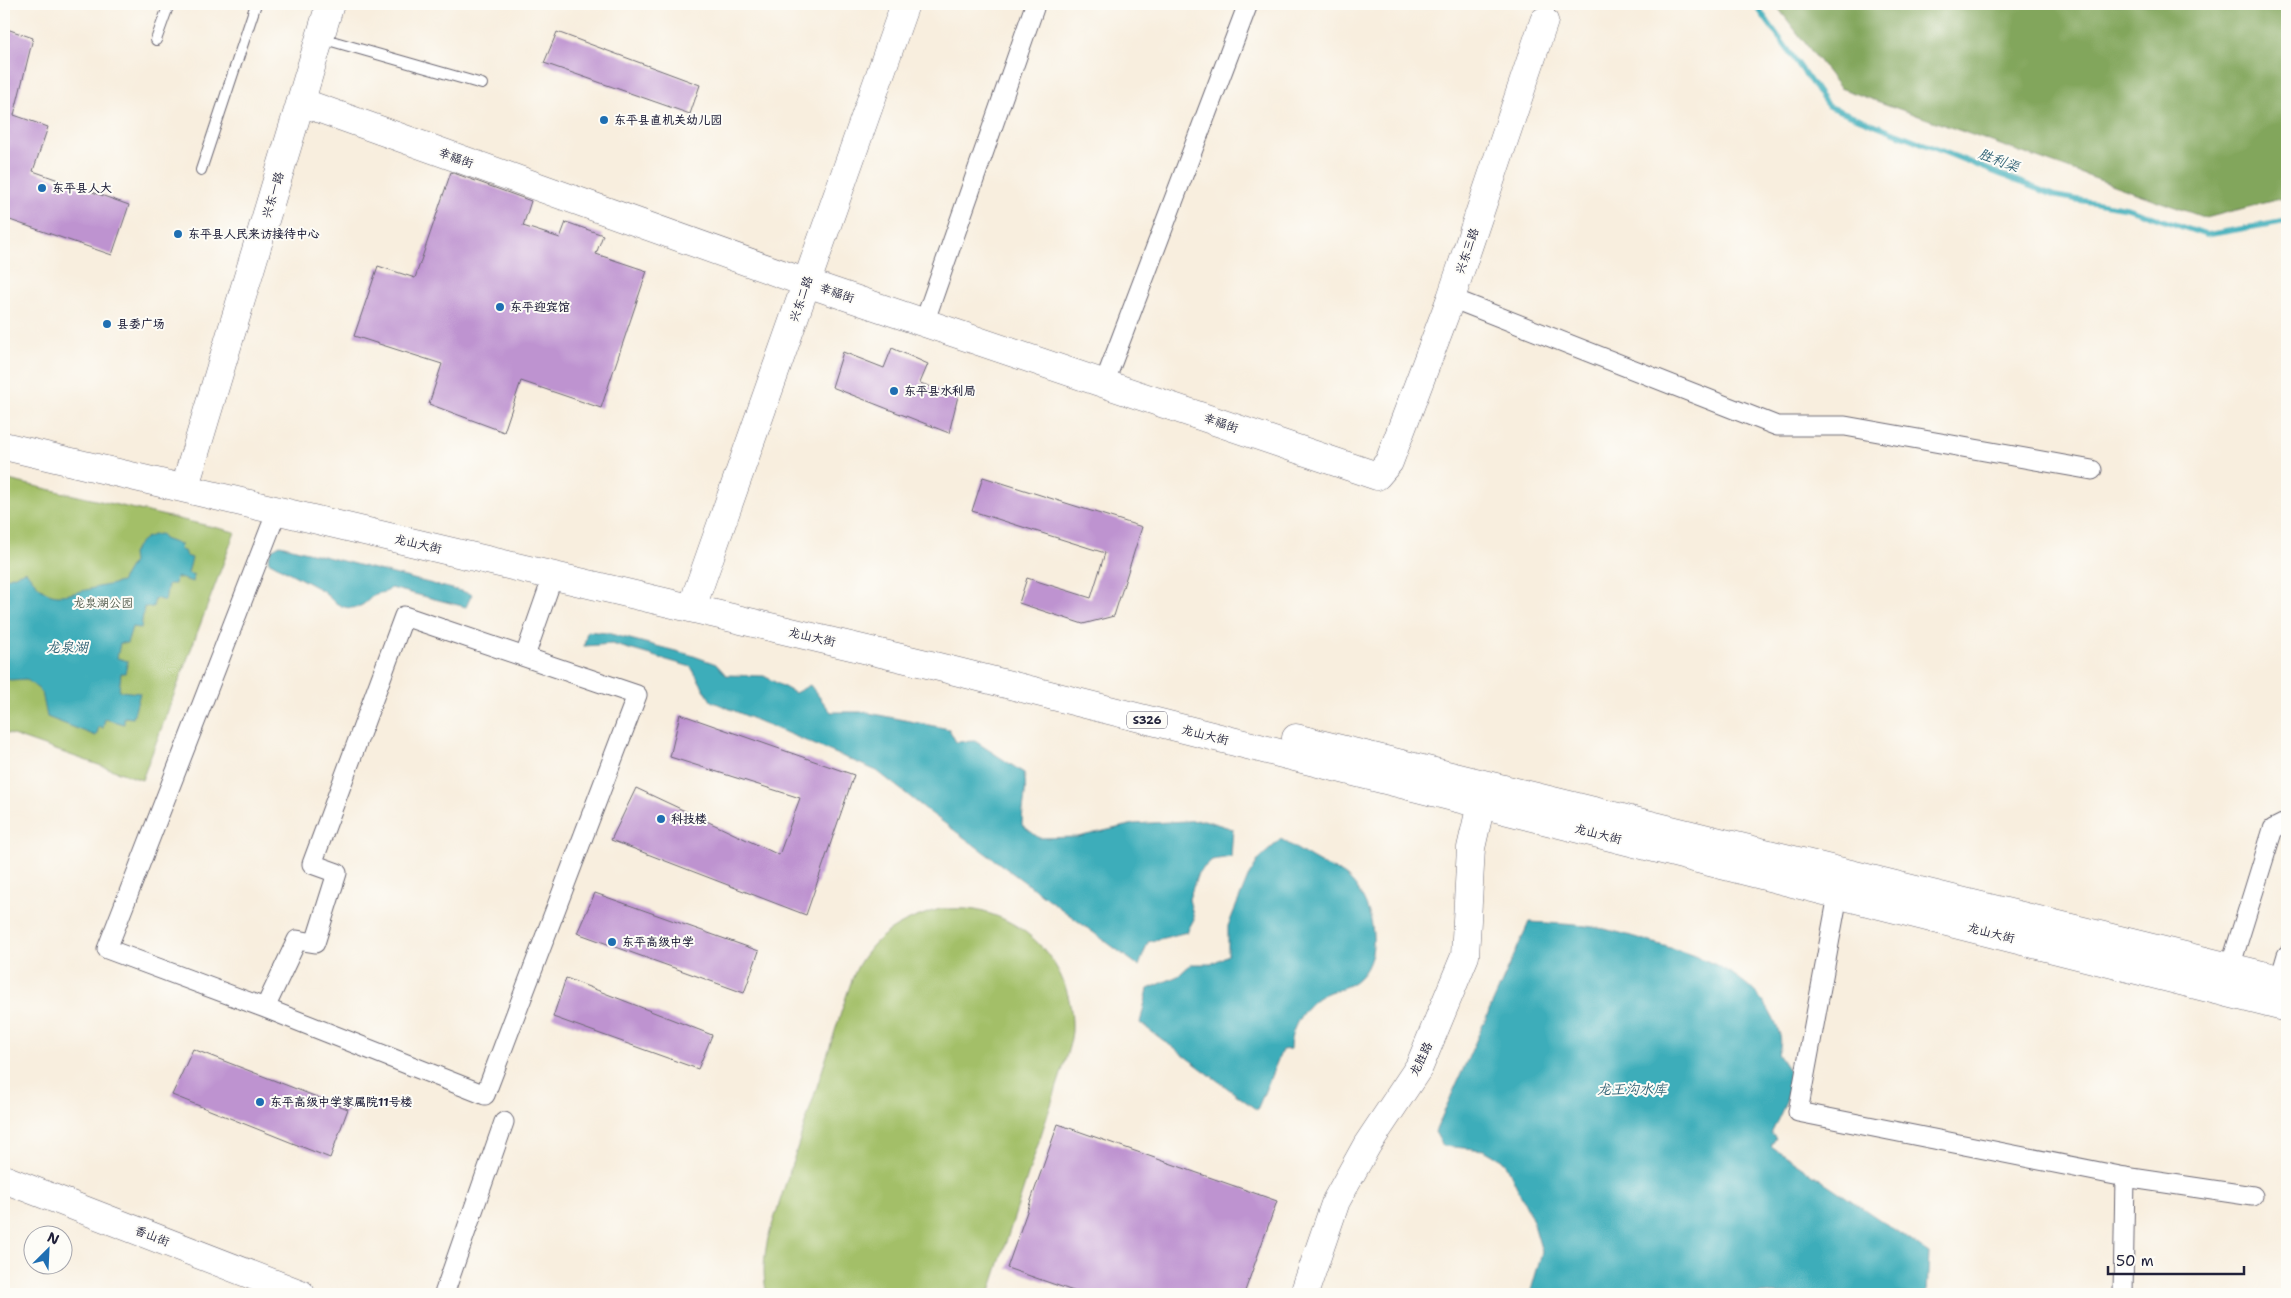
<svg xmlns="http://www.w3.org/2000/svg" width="2291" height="1298" font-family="'Shantell Sans','LXGW WenKai TC',sans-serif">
	<rect width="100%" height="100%" fill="#fdfcf7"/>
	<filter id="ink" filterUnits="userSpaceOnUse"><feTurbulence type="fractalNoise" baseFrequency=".02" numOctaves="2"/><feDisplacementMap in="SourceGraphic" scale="10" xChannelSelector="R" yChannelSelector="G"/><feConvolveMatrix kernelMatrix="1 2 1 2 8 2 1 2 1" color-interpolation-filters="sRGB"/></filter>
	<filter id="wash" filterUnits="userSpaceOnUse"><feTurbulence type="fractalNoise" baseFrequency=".0096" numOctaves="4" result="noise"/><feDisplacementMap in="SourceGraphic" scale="20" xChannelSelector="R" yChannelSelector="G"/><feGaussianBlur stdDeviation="1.12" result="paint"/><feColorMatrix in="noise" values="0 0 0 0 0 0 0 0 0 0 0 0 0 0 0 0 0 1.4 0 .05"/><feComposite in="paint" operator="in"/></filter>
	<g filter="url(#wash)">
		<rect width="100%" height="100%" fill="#f8eede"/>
		<g fill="#a3bf67" stroke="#627051">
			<path d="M4 479 235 532 142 780 4 732Z"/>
			<path d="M940 909C951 909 964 908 975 910 1033 921 1074 971 1072 1031 1071 1043 1066 1056 1063 1068L989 1294H767C762 1275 764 1257 768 1238L846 997C850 986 853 974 859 964 879 931 905 920 940 909Z"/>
		</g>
		<path fill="#82a65c" stroke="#52644c" d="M1775 4H2287V197L2206 218 1840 88Z"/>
		<g fill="#3eadba" stroke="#30687a">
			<path d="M161 534 164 539 181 545 180 550 184 551 186 556 192 558 188 573 194 575 193 582 176 577 175 584H168L165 601 155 598 153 607H144L141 628 132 627 127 643H120L117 658 128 661 125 673H121L119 691 140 693 133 718 124 717V724L105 719 103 728 99 727 96 736 47 717 42 692 26 679 10 680 4 678V579L26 571C48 602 58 597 90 589 101 586 111 585 121 582L133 562 132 554C139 541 146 535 161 534Z"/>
			<path d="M280 545 472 594 466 607 391 588C387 593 382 592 376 594 370 597 366 604 360 606 347 612 332 603 325 592L268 561 271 550Z"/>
			<path d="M587 631 607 633 691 655 716 664 726 675 764 676 795 693 810 685 831 712H864L949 729 956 742 975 741 1024 773C1028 790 1022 807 1022 825L1039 838 1078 837 1134 824 1204 820 1233 829 1231 857 1212 860 1198 873 1189 899 1194 919 1187 932 1148 942 1139 966 932 814 877 771 711 701 691 667 612 644 584 646Z"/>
			<path d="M1281 839C1295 848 1309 857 1324 865 1331 869 1341 872 1347 877 1372 899 1385 953 1359 978 1349 988 1338 988 1325 994 1306 1002 1290 1028 1290 1049L1282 1050 1257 1110 1140 1023 1148 989 1178 976 1191 964H1211L1228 955V926L1248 877 1259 859Z"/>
			<path d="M1529 922C1548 923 1567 924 1586 926 1609 929 1632 936 1654 943 1699 956 1751 972 1773 1018 1779 1031 1784 1040 1778 1054L1790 1072 1787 1100 1771 1134 1776 1138 1771 1146 1929 1253 1927 1294H1530L1542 1252 1533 1221 1505 1162 1484 1150 1443 1146 1435 1132Z"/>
		</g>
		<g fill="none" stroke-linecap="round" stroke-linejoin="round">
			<path stroke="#3eadba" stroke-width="5.5" d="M1755 4 1828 106 2055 196 2127 208 2206 235 2287 221"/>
		</g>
		<g id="blocks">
			<g fill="#be93d0">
				<path d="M4 28 33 38 14 115 48 127 33 171 129 205 112 255 4 218V144L7 134H4Z"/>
				<path d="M557 32 700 85 690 114 544 63Z"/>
				<path d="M451 172 531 201 523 226 560 238 566 222 603 235 596 254 647 271 601 408 521 381 504 432 429 404 442 364 354 336 378 266 415 278Z"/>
				<path d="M892 348 928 364 920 383 958 396 949 433 832 387 843 352 884 368Z"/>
				<path d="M983 477 1142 527 1114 616 1083 624 1019 603 1027 578 1091 598 1105 553 972 511Z"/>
				<path d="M680 714 854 775 806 915 611 840 636 788 779 855 800 798 670 757Z"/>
				<path d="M595 893 759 951 744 993 577 933Z"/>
				<path d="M566 978 712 1035 698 1069 553 1017Z"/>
				<path d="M193 1049 348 1109 330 1158 172 1095Z"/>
				<path d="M1058 1124 1277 1201 1244 1294H1082L1007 1268Z"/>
			</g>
		</g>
	</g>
	<g filter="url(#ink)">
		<use href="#blocks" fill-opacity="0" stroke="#6d6974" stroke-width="1"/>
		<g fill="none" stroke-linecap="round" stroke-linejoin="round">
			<g stroke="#6d6974" stroke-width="12">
				<g id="lane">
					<path d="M1545 20 1551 4"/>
					<path d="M321 38 482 84"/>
					<path d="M156 40 169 4"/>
					<path d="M201 170 256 4"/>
				</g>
			</g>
			<g stroke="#6d6974" stroke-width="21">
				<g id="street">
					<path d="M1451 298 1777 426H1845L2092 470"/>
					<path d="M924 323 1034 8"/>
					<path d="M1104 384 1248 4"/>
					<path d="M525 656 553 576"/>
					<path d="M1838 895 1798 1112 2125 1177 2253 1196"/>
					<path d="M2227 977 2273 829 2287 822"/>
					<path d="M2280 979 2287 955"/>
					<path d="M265 1008 297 940 315 943 337 873 312 864 404 616 637 695 485 1095 265 1008 107 949 277 511"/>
					<path d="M444 1294 504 1122"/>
					<path d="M2123 1294 2125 1177"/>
				</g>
			</g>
			<g stroke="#6d6974" stroke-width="29">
				<g id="secondary">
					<path d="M301 102 807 283 1377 476 1389 462 1451 298 1544 21"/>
					<path d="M189 473 330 4"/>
					<path d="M697 593 905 4"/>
					<path d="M4 1179 301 1294"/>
					<path d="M1304 1294 1336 1201 1367 1145 1419 1067 1465 956 1471 848 1481 804"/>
				</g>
			</g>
			<g stroke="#6d6974" stroke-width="29">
				<g id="primary">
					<path d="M4 446 931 665 2287 1008"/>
					<path d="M1296 738 2287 981"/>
				</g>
			</g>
			<use href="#lane" stroke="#fff" stroke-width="10"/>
			<use href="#street" stroke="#fff" stroke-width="19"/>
			<use href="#secondary" stroke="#fff" stroke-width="28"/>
			<use href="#primary" stroke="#fff" stroke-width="28"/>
		</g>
	</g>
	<g fill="#1f6fb2" stroke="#fdfcf7" stroke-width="2">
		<circle cx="604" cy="120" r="5"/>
		<circle cx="42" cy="188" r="5"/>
		<circle cx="178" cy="234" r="5"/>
		<circle cx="500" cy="307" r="5"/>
		<circle cx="107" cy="324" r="5"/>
		<circle cx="894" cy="391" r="5"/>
		<circle cx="661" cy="819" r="5"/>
		<circle cx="612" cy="942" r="5"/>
		<circle cx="260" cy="1102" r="5"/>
	</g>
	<g text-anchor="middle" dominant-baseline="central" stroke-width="4" stroke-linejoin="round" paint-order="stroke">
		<rect fill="#fdfcf7" stroke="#646373" stroke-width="1" x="1127" y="711.5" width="40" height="17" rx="4"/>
		<g font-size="11" font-weight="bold" fill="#22223b">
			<text x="1147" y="720">S326</text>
		</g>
		<g font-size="12" font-weight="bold" fill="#22223b" stroke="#fdfcf7" text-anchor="start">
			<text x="614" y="120">东平县直机关幼儿园</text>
			<text x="52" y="188">东平县人大</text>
			<text x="188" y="234">东平县人民来访接待中心</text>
			<text x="510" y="307">东平迎宾馆</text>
			<text x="117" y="324">县委广场</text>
			<text x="904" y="391">东平县水利局</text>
			<text x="671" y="819">科技楼</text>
			<text x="622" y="942">东平高级中学</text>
			<text x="270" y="1102">东平高级中学家属院11号楼</text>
		</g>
		<g font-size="12" fill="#22223b" stroke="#fdfcf7">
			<text transform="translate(456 158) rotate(20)">幸福街</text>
			<text transform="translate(273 195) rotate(-73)">兴东一路</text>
			<text transform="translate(1467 251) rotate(-71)">兴东三路</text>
			<text transform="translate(837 293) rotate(19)">幸福街</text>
			<text transform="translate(801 299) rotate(-71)">兴东二路</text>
			<text transform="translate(1221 423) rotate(19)">幸福街</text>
			<text transform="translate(418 544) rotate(13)">龙山大街</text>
			<text transform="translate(812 637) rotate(13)">龙山大街</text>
			<text transform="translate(1205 735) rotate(14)">龙山大街</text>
			<text transform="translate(1598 834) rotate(14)">龙山大街</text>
			<text transform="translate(1991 933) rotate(14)">龙山大街</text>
			<text transform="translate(1421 1059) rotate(-64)">龙胜路</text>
			<text transform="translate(152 1236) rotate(21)">香山街</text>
		</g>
		<g font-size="12" fill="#4f594a" stroke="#fdfcf7">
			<text x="103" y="603">龙泉湖公园</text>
		</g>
		<g font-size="14" font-style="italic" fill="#2f6174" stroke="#fdfcf7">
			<text transform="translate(1999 160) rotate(21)">胜利渠</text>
			<text x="67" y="647">龙泉湖</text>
			<text x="1632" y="1089">龙王沟水库</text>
		</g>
	</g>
	<rect width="2291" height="1298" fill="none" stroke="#fdfcf7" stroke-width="20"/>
	<g transform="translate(48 1250) rotate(24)"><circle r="24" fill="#fdfcf7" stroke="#a5a5ac"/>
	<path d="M0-4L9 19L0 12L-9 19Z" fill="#1f6fb2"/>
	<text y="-8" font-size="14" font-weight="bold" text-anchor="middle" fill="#22223b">N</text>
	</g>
	<path d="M2108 1266v8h136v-8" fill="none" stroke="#22223b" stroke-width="2.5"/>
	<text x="2116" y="1266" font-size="15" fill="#22223b" stroke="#fdfcf7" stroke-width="4" paint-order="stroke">50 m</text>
</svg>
